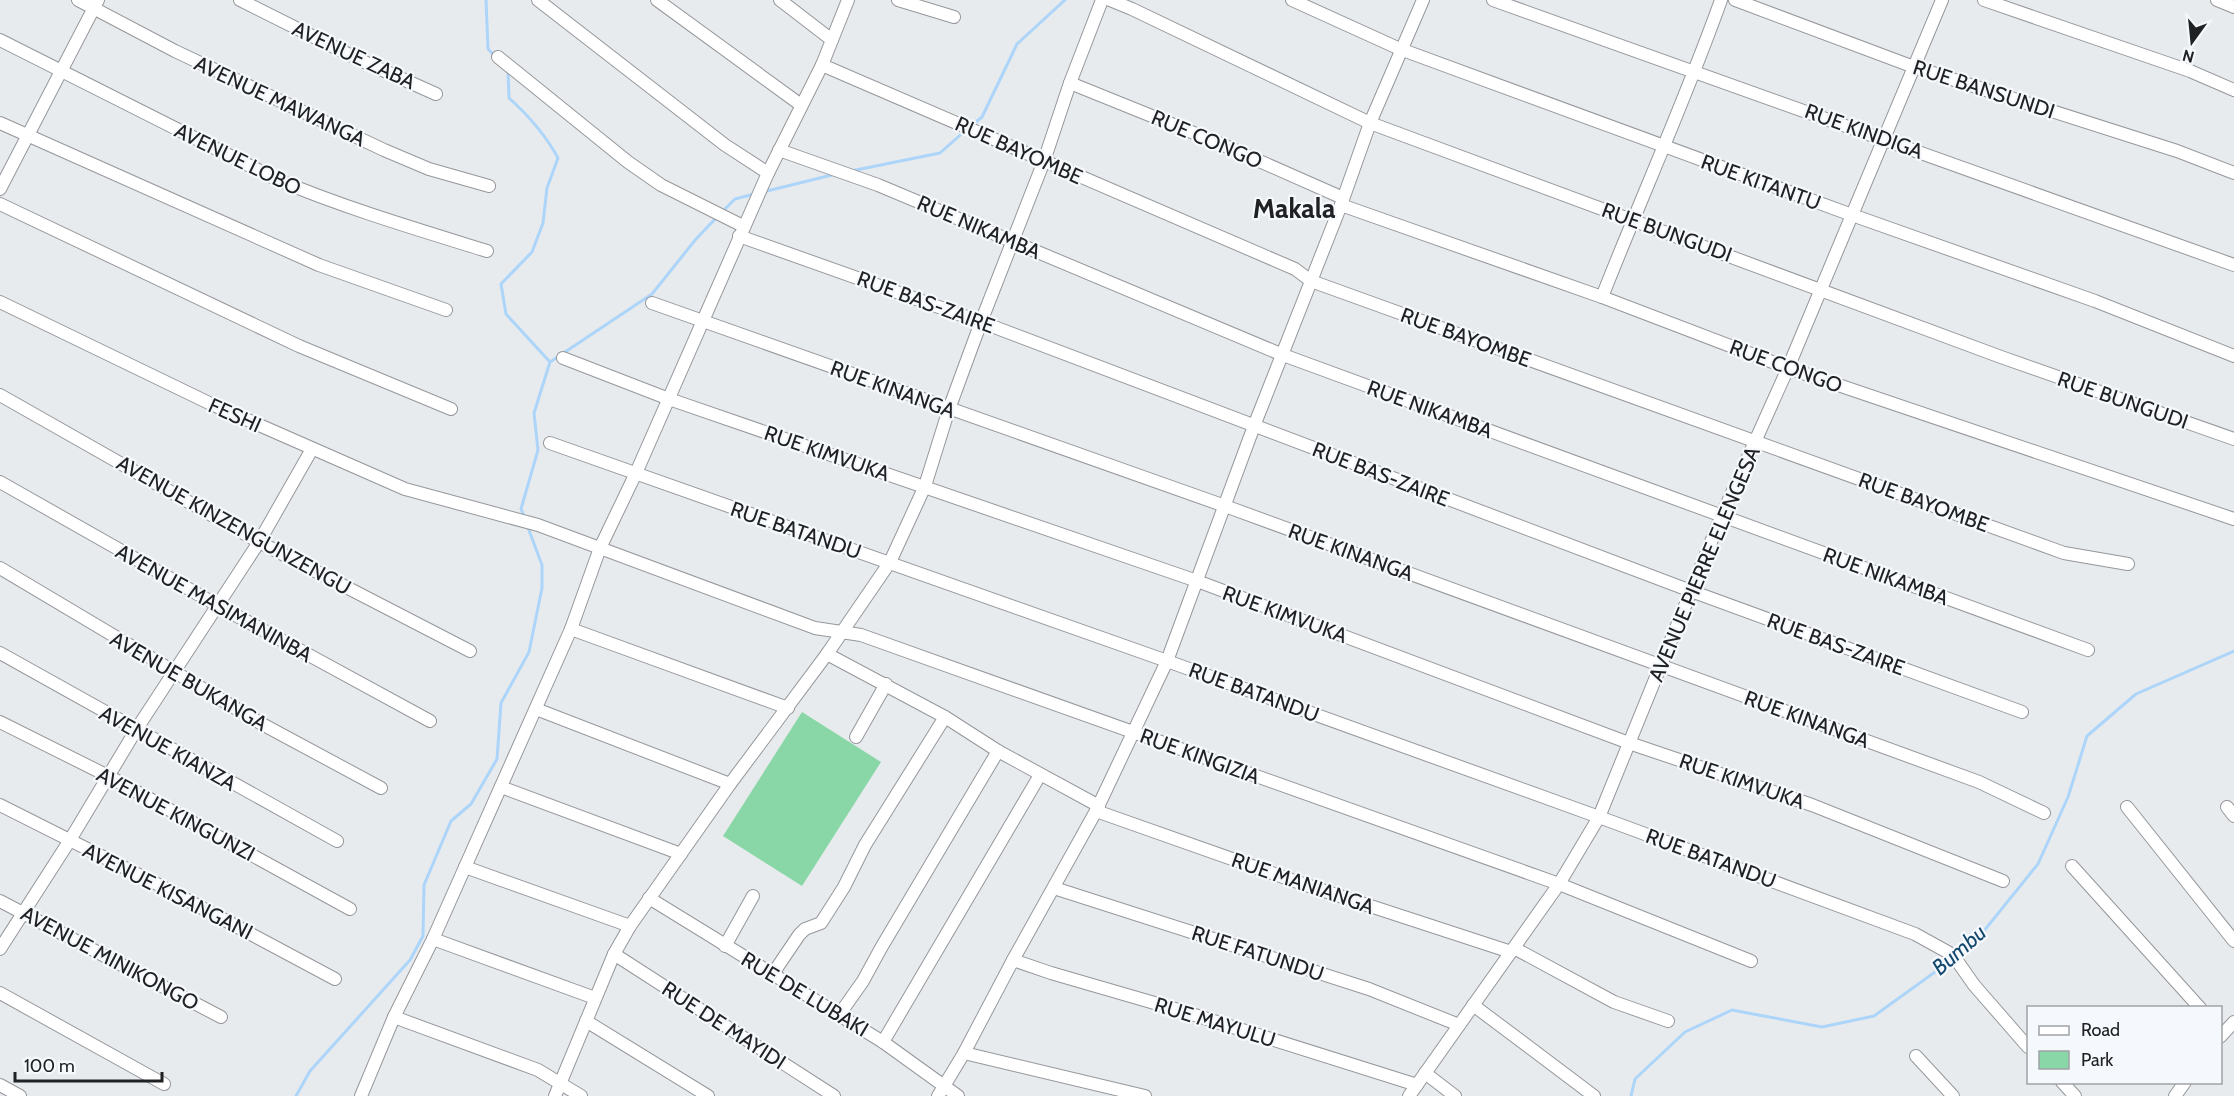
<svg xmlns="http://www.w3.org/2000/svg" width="2234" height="1096" font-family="Cabin,sans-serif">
	<rect width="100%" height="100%" fill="#e8ebee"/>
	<path fill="#89d7a6" d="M802 712 881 762 802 886 723 836Z"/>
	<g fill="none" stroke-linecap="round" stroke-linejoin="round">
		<g stroke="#acd5f9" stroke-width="3">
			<path d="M486 0 488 49 496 57"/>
			<path d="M508 71 509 98C529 116 545 134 558 158L547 188 543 223 532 252 501 284 506 314 550 362"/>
			<path d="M971 126 982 117 1017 44 1065 0"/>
			<path d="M851 171 940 153 966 130"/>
			<path d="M763 192 836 174"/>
			<path d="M722 212 735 199 754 194"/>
			<path d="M524 516 521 509 538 450 534 413 550 362 652 294 696 239 717 217"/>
			<path d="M1958 955 1975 942 2038 864 2068 797 2087 736 2136 694 2234 651"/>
			<path d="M296 1096 310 1071 410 960 423 936 424 885 451 821 471 804 497 759 501 703 529 652 542 588V565L527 525"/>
			<path d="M1631 1096 1635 1079 1685 1032 1732 1010 1822 1027 1874 1016 1953 959"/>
		</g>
		<g stroke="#95979b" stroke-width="14">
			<g id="minor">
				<path d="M78 0 175 51 384 150 429 169 489 186"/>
				<path d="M240 0 360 60 436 94"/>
				<path d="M538 0 725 145 768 173"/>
				<path d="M657 0 801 105"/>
				<path d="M780 0 832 40"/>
				<path d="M898 0 954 17"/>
				<path d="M1110 0 1132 9 1370 123 2001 357 2234 439"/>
				<path d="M1292 0 1400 49 1852 215 2095 301 2234 356"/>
				<path d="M1493 0 2234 265"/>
				<path d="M1735 0 1914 67 2177 151 2234 173"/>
				<path d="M1984 0 2190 71 2234 90"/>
				<path d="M2217 0 2234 7"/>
				<path d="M0 40 276 179C345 208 416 229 487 251"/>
				<path d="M498 57 628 162 661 185 743 226"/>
				<path d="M822 65 1295 269 1311 281 2064 553 2128 564"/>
				<path d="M1070 83 1221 144 1343 198"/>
				<path d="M0 123 319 265 446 310"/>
				<path d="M779 150 878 185 1283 355 2088 650"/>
				<path d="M0 189 98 0"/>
				<path d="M0 204 299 346 451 409"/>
				<path d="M1341 205 1602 297 1788 368 2234 519"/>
				<path d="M739 236 981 322 1691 591 2022 712"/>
				<path d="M1602 297C1641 198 1685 101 1721 0"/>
				<path d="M0 302 209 403 405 489 538 525 815 628 861 635 1559 884 1751 961"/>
				<path d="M652 303 1225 506 1979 782 2044 813"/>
				<path d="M563 358 669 399 1197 581 1629 743 1812 805 2003 881"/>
				<path d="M0 395 259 542 470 651"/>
				<path d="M550 443 1167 661 1599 817 1915 934 1953 955 1974 985 2028 1047"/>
				<path d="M0 482 217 605 430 721"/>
				<path d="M0 568 262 724 381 788"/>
				<path d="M571 629 788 708"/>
				<path d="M0 653 337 841"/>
				<path d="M827 654 945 717 998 751 1099 806"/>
				<path d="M536 709 730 784"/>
				<path d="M0 722 108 776 350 909"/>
				<path d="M856 737 886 684"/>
				<path d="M501 787 681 854"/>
				<path d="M0 805 161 886 335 979"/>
				<path d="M2127 807 2234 941"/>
				<path d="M2227 807 2234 816"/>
				<path d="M1096 811 1306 885 1511 952"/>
				<path d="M2072 866 2200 1008"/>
				<path d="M465 867 630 926"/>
				<path d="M1054 888 1369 989 1459 1025"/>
				<path d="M649 898 883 1042 958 1096"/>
				<path d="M0 901 221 1017"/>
				<path d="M433 939 595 998"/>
				<path d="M725 946 753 896"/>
				<path d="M1514 948 1614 1002 1668 1021"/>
				<path d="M0 949 70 840 136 730 259 542 312 449"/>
				<path d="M614 954 834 1096"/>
				<path d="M1013 960 1051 973 1182 1011 1417 1085"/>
				<path d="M772 975 799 935 805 929 821 923 844 887 865 845 945 717"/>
				<path d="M0 993 164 1084"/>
				<path d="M1473 1005 1594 1096"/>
				<path d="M839 1015 863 981 881 948 998 751"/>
				<path d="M394 1017 538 1070 581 1096"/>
				<path d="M586 1021 708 1096"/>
				<path d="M2220 1037 2234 1022"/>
				<path d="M883 1042 1040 775"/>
				<path d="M964 1053 1145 1096"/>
				<path d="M1916 1056 1953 1096"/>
				<path d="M1425 1073 1455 1096"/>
				<path d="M2062 1082 2075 1096"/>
				<path d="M0 1085 20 1096"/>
				<path d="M361 1096 394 1017 433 939 571 629 600 548 636 473 768 173 822 65 848 0"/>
				<path d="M555 1096 614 954 630 926 730 784 827 654 890 562 925 486 949 409 981 322 1044 161 1070 83 1102 0"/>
				<path d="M938 1096 964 1053 1013 960 1096 811 1167 661 1254 426 1341 205 1370 123 1423 0"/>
				<path d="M1409 1096 1559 884 1599 817 1722 515 1788 368 1942 0"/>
				<path d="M2175 1096 2185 1082"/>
			</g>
		</g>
		<use href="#minor" stroke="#fff" stroke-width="12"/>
	</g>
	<g text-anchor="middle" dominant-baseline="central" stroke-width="4.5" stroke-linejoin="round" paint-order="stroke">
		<g font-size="21" fill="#202122" stroke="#f5f8fc">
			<text transform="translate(354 55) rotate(25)">AVENUE ZABA</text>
			<text transform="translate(1984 89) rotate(18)">RUE BANSUNDI</text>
			<text transform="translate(280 101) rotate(25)">AVENUE MAWANGA</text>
			<text transform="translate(1864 131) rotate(20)">RUE KINDIGA</text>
			<text transform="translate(1207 139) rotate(23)">RUE CONGO</text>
			<text transform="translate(1019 150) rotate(24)">RUE BAYOMBE</text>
			<text transform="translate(238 159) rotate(26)">AVENUE LOBO</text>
			<text transform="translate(1761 182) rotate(20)">RUE KITANTU</text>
			<text transform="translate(979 227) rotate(23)">RUE NIKAMBA</text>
			<text transform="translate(1667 232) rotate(20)">RUE BUNGUDI</text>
			<text transform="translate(926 302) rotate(20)">RUE BAS-ZAIRE</text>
			<text transform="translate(1466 337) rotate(20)">RUE BAYOMBE</text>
			<text transform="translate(1786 366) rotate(20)">RUE CONGO</text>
			<text transform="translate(893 389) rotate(20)">RUE KINANGA</text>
			<text transform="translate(2123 400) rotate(19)">RUE BUNGUDI</text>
			<text transform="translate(1430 409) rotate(20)">RUE NIKAMBA</text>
			<text transform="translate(235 415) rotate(24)">FESHI</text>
			<text transform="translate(827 453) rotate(19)">RUE KIMVUKA</text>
			<text transform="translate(1381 474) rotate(21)">RUE BAS-ZAIRE</text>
			<text transform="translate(1924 502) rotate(20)">RUE BAYOMBE</text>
			<text transform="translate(234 525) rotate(29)">AVENUE KINZENGUNZENGU</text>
			<text transform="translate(796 530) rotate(19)">RUE BATANDU</text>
			<text transform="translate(1351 552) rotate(20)">RUE KINANGA</text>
			<text transform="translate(1704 564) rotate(-67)">AVENUE PIERRE ELENGESA</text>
			<text transform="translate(1886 576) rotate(20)">RUE NIKAMBA</text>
			<text transform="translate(214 603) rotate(29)">AVENUE MASIMANINBA</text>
			<text transform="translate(1285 614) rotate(20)">RUE KIMVUKA</text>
			<text transform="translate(1836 644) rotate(20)">RUE BAS-ZAIRE</text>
			<text transform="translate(189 681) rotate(30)">AVENUE BUKANGA</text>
			<text transform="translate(1254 692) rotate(20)">RUE BATANDU</text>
			<text transform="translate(1807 719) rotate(20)">RUE KINANGA</text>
			<text transform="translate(168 748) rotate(29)">AVENUE KIANZA</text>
			<text transform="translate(1200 756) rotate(20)">RUE KINGIZIA</text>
			<text transform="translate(1742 781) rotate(19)">RUE KIMVUKA</text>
			<text transform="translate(176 814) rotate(28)">AVENUE KINGUNZI</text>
			<text transform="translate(1711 858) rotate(20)">RUE BATANDU</text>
			<text transform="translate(1303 883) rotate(19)">RUE MANIANGA</text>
			<text transform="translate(168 891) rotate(27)">AVENUE KISANGANI</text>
			<text transform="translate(1258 953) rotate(18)">RUE FATUNDU</text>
			<text transform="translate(110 958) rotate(28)">AVENUE MINIKONGO</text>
			<text transform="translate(805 994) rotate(31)">RUE DE LUBAKI</text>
			<text transform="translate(1215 1022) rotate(17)">RUE MAYULU</text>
			<text transform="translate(724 1025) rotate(33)">RUE DE MAYIDI</text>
		</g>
		<g font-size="22" font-style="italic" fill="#14486e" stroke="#f5f8fc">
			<text transform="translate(1959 950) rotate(-41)">Bumbu</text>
		</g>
		<g font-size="27" font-weight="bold" fill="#202122" stroke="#f5f8fc">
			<text x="1294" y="208">Makala</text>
		</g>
	</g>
	<rect x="2027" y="1006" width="195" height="78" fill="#f5f8fc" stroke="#a0a2a5" stroke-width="1.5"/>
	<rect x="2039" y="1026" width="30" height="9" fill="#ffffff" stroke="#a0a2a5" stroke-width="1.5"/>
	<text x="2081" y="1036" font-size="18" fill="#202122">Road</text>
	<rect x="2039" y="1051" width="30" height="18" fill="#89d7a6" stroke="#a0a2a5" stroke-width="1.5"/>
	<text x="2081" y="1066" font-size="18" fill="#202122">Park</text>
	<g transform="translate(2192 42) rotate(195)" stroke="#f5f8fc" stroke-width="4.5" paint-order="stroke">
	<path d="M0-4.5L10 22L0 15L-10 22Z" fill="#202122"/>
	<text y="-9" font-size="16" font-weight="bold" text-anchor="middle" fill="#202122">N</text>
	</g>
	<path d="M15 1072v9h147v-9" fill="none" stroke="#202122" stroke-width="3"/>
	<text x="24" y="1072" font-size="18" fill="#202122" stroke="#f5f8fc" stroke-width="4.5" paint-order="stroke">100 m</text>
</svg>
